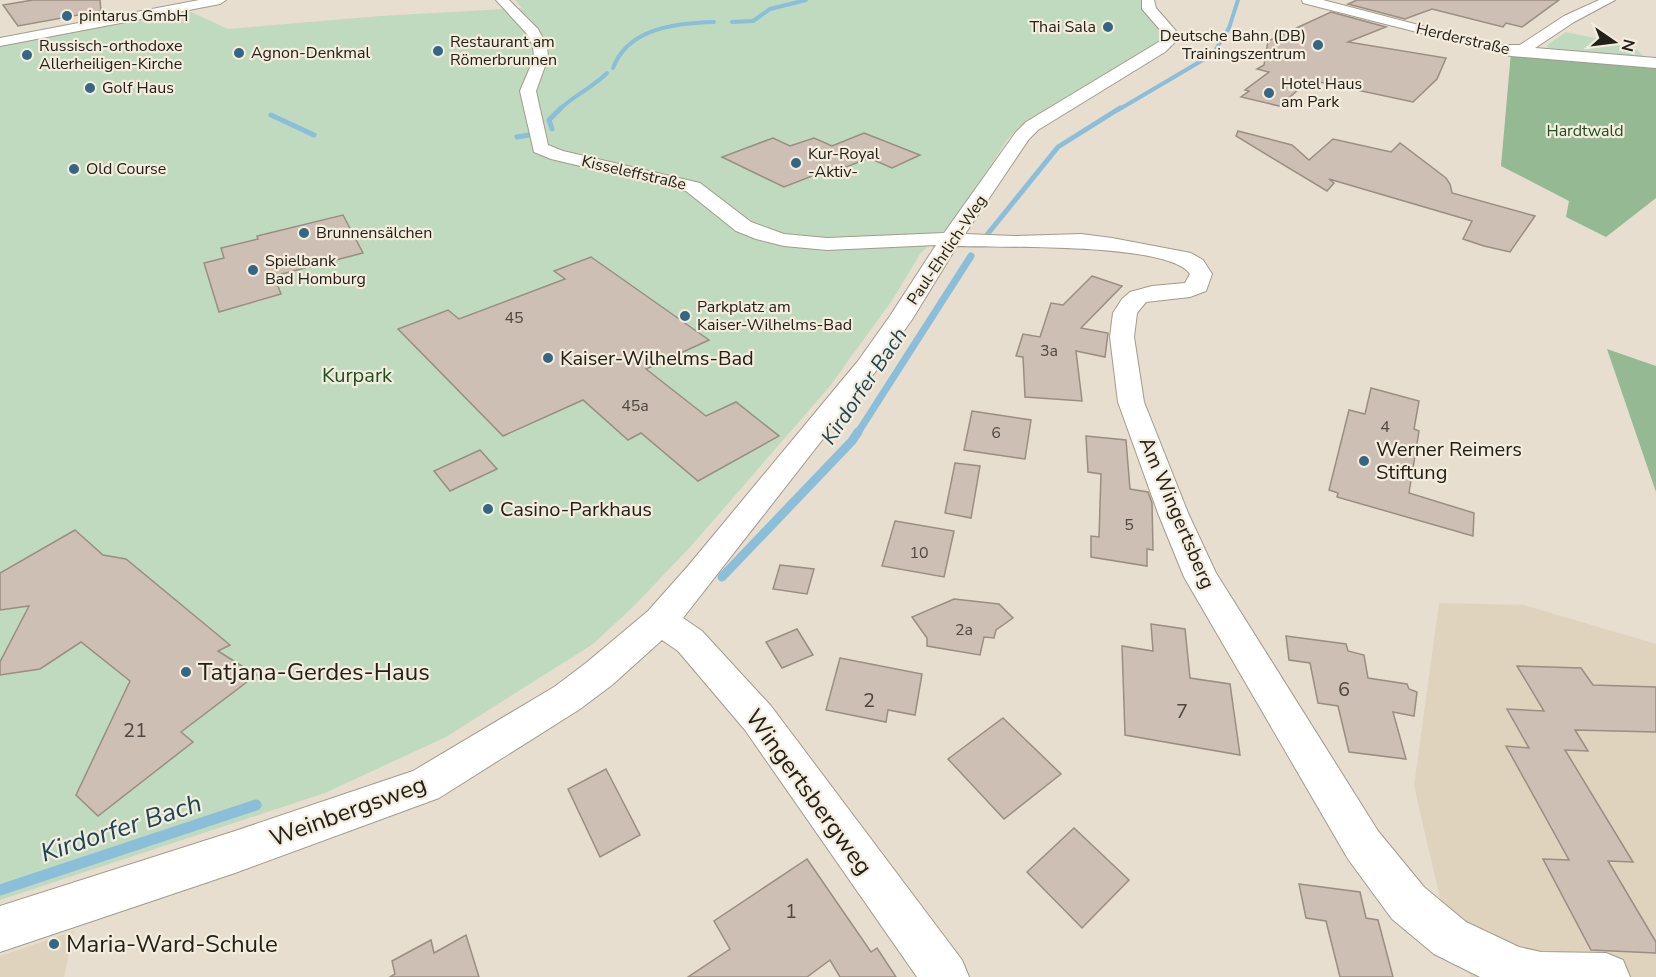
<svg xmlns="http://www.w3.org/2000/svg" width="1656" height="977" font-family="'Nunito Sans',sans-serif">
	<rect width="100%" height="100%" fill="#e7decf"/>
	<g fill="#dfd3be">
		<path d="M1439 603 1524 605 1656 644V977H1471L1442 907 1414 786Z"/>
		<path d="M74 931 64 977H0V956Z"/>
	</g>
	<g fill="#c0dabf">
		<path d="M515 0H1142L1162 28 1165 38 1160 44 1021 125 1007 140 955 220 920 254 893 299 830 386 692 545 634 606 593 644 446 737 325 793 0 900V46L187 10 228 29 380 16 522 8Z"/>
		<path d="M1566 32 1633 46 1648 60 1554 51 1546 46Z"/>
	</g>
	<g fill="#94b993">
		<path d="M1511 52 1656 68V198L1606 237 1566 217 1569 201 1501 166Z"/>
		<path d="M1607 349 1656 366V492Z"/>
	</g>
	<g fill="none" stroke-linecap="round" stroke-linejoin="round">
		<g stroke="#8abed9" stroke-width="4">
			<path d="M732 22 753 21 770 9 806 0"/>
			<path d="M613 68C628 28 676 23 714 22"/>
			<path d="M559 110C574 95 591 89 607 73"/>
			<path d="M1118 110 1213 54 1229 28 1238 0"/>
		</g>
		<g stroke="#8abed9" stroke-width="5">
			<path d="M271 115 314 135"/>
			<path d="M552 129 549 120 561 108"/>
			<path d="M517 137 529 135"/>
			<path d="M986 236 1058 147 1120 108"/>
		</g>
		<path stroke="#8abed9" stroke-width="7" d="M857 434 971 256"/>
		<path stroke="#8abed9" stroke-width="9" d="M722 577 852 441 858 432"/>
		<path stroke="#8abed9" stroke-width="11" d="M0 890 256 805"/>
	</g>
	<g fill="#cdbfb3" stroke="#9a8d82" stroke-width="1.5">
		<path d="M33 0H100L101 11 18 26 3 5Z"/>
		<path d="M1357 0H1559L1522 27 1506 23 1503 27 1432 9 1405 19 1348 4Z"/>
		<path d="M1331 12 1386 27 1348 42 1446 58 1437 79 1413 102 1310 80 1279 106 1241 97 1249 91 1245 90 1269 72 1257 69 1264 65 1268 41Z"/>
		<path d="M1238 131 1292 145 1309 160 1333 139 1391 152 1400 143 1446 178 1450 184 1452 193 1535 216 1510 252 1484 246 1463 239 1472 221 1329 179 1334 183 1327 191 1236 136Z"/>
		<path d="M864 133 920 155 892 168 869 158 841 169 835 167 784 187 722 157 773 138 790 146 814 138 832 146Z"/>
		<path d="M343 215 363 253 274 276 281 294 219 312 204 263 224 258 221 248 258 239 257 236Z"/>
		<path d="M591 257 709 340 646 369 706 416 736 402 779 436 698 481 641 433 628 440 583 400 503 436 398 329 448 310 459 319 565 279 554 271Z"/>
		<path d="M1092 276 1122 286 1081 328 1108 333 1105 357 1076 351 1082 401 1025 397 1023 357 1016 356 1023 334 1040 337 1051 303 1063 305Z"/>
		<path d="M1371 388 1419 401 1414 429 1419 431 1409 493 1474 513 1473 536 1337 497 1338 493 1329 490 1349 410 1365 414Z"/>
		<path d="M972 411 1031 420 1025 459 964 450Z"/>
		<path d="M1086 436 1126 440 1130 489 1148 492 1152 503 1153 550 1147 549V566L1091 557V536L1099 537 1101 474 1088 472Z"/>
		<path d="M480 450 497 469 450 491 434 471Z"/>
		<path d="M955 463 980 466 971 518 945 513Z"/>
		<path d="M895 521 954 531 944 577 882 566Z"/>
		<path d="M75 530 103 555 126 559 230 645 218 651 256 675 181 732 193 742 98 816 76 795 130 681 81 642 40 669 0 675V662L29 606 0 610V573Z"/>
		<path d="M780 565 814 569 807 594 773 589Z"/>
		<path d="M954 599 999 604 1013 618 996 630 994 638 984 637 980 655 927 646V638L912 617Z"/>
		<path d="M1151 624 1185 629 1190 678 1230 684 1240 755 1125 735 1122 646 1153 651Z"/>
		<path d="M797 629 813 655 782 668 766 642Z"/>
		<path d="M1286 636 1346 644 1348 651 1364 655 1368 678 1407 684 1409 689 1417 692 1414 716 1393 712 1406 759 1349 752 1338 706 1318 703 1310 663 1289 660Z"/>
		<path d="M840 658 922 674 915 715 888 710 886 722 826 710Z"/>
		<path d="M1517 666 1581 668 1593 685 1656 687V732L1575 730 1588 751 1565 750 1633 862 1608 861 1656 942V953L1591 950 1543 859 1569 860 1506 746 1529 748 1507 709 1544 711Z"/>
		<path d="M1003 718 1061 774 1004 819 948 759Z"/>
		<path d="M606 769 640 835 600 857 568 789Z"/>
		<path d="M1074 828 1129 880 1082 928 1027 872Z"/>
		<path d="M807 859 871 952 877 948 896 977H840L830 960 807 977H688L730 949 714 921Z"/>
		<path d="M1299 884 1360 892 1366 918 1378 920 1393 977H1340L1326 921 1306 918Z"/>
		<path d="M466 935 479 977H390L395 974 392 961 431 940 434 953Z"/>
	</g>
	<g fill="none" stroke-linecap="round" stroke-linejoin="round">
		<g stroke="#a29b8c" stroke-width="2">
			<g id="street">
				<path d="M199 0H226L220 4 0 46V38Z"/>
				<path d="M496 0H509L538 29 547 46 548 58 536 91 548 145 563 151 700 183 751 222 784 234 827 238 944 233 1016 132 1026 122 1162 40V32L1142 9V0H1154L1156 8 1176 31V41L1165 52 1038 130 1029 139 965 234 1014 236 1081 234 1112 238 1191 253 1203 260 1212 274 1206 291 1190 297 1146 302 1137 313 1134 337 1144 402 1188 513 1216 573 1378 831 1424 887 1466 922 1519 947 1541 952 1606 953 1623 960 1630 977H1480L1434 954 1392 919 1348 859 1184 577 1158 513 1118 402 1110 337 1113 313 1122 299 1130 292 1152 286 1185 283 1190 274C1169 242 998 248 957 246L913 318 876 371 683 618 702 631 771 706 962 960 969 977H917L745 730 678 651 662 640 612 685 580 709 439 798 235 873 0 952V906L235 831 413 771 554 687 586 663 648 611 688 566 858 361 890 316 936 245 827 250 784 246 756 239 736 231 686 191 551 159 534 152 520 91 534 58 533 46 527 34Z"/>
				<path d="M1302 0H1323L1495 45H1520L1564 16 1599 0H1615L1574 22 1535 48 1656 58V68L1511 56 1303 3Z"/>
			</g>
		</g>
		<use href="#street" fill="#fff" fill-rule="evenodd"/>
	</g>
	<g fill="#346784" stroke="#f4ecdc" stroke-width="2">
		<circle cx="67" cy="16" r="6"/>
		<circle cx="1108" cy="27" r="6"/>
		<circle cx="1318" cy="45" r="6"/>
		<circle cx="438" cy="51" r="6"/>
		<circle cx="239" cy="53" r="6"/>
		<circle cx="27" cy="55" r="6"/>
		<circle cx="90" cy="88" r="6"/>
		<circle cx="1269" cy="93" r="6"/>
		<circle cx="796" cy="163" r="6"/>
		<circle cx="74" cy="169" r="6"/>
		<circle cx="304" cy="233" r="6"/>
		<circle cx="253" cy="270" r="6"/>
		<circle cx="685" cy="316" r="6"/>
		<circle cx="548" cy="358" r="6"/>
		<circle cx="1364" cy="461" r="6"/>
		<circle cx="488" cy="509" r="6"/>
		<circle cx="186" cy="672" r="6"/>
		<circle cx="54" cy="944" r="6"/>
	</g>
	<g text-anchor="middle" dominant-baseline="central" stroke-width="4.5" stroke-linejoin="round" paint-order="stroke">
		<g font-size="16" fill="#23201a" stroke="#f4ecdc" text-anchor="start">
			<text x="79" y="16">pintarus GmbH</text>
			<text x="1096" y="27" text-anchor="end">Thai Sala</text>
			<text x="1306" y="36" text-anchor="end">Deutsche Bahn (DB)<tspan x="1306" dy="18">Trainingszentrum</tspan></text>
			<text x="450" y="42">Restaurant am<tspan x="450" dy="18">Römerbrunnen</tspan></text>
			<text x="39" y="46">Russisch-orthodoxe<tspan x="39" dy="18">Allerheiligen-Kirche</tspan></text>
			<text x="251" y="53">Agnon-Denkmal</text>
			<text x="1281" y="84">Hotel Haus<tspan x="1281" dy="18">am Park</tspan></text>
			<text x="102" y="88">Golf Haus</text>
			<text x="808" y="154">Kur-Royal<tspan x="808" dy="18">-Aktiv-</tspan></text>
			<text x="86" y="169">Old Course</text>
			<text x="316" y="233">Brunnensälchen</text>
			<text x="265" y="261">Spielbank<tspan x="265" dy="18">Bad Homburg</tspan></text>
			<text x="697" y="307">Parkplatz am<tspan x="697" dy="18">Kaiser-Wilhelms-Bad</tspan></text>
		</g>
		<g font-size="16" fill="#23201a" stroke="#f4ecdc">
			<text transform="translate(1463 39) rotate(13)">Herderstraße</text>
			<text transform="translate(634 173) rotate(13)">Kisseleffstraße</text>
			<text transform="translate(947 250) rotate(-56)">Paul-Ehrlich-Weg</text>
		</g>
		<g font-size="16" fill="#1c501f" stroke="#f4ecdc">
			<text x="1585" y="131">Hardtwald</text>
		</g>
		<g font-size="16" fill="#4e4840">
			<text x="514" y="318">45</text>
			<text x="1049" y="351">3a</text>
			<text x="635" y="406">45a</text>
			<text x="1385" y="427">4</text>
			<text x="996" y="433">6</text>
			<text x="1129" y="525">5</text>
			<text x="919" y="553">10</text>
			<text x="964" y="630">2a</text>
		</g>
		<g font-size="20" fill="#23201a" stroke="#f4ecdc" text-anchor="start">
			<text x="560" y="358">Kaiser-Wilhelms-Bad</text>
			<text x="1376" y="449">Werner Reimers<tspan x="1376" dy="23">Stiftung</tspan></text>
			<text x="500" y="509">Casino-Parkhaus</text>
		</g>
		<g font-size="20" fill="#1c501f" stroke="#f4ecdc">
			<text x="357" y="375">Kurpark</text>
		</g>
		<g font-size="20" fill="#23201a" stroke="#f4ecdc">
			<text transform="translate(1177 513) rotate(67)">Am Wingertsberg</text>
		</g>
		<g font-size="20" fill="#4e4840">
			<text x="1344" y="689">6</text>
			<text x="869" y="700">2</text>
			<text x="1182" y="711">7</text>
			<text x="135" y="730">21</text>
			<text x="791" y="911">1</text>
		</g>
		<g font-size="21" font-style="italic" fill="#1a4659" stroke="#f4ecdc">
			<text transform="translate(864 386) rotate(-56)">Kirdorfer Bach</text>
		</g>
		<g font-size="24" fill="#23201a" stroke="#f4ecdc" text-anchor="start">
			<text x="198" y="672">Tatjana-Gerdes-Haus</text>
			<text x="66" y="944">Maria-Ward-Schule</text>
		</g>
		<g font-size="24" fill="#23201a" stroke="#f4ecdc">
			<text transform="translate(809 792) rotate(54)">Wingertsbergweg</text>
			<text transform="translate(348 811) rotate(-20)">Weinbergsweg</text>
		</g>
		<g font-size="26" font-style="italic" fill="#1a4659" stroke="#f4ecdc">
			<text transform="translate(121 828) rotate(-18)">Kirdorfer Bach</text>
		</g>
	</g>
	<g transform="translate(1614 42) rotate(104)" stroke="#f4ecdc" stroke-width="4.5" paint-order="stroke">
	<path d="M0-4.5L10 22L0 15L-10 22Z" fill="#23201a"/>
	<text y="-9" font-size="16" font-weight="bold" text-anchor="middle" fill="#23201a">N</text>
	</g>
</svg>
